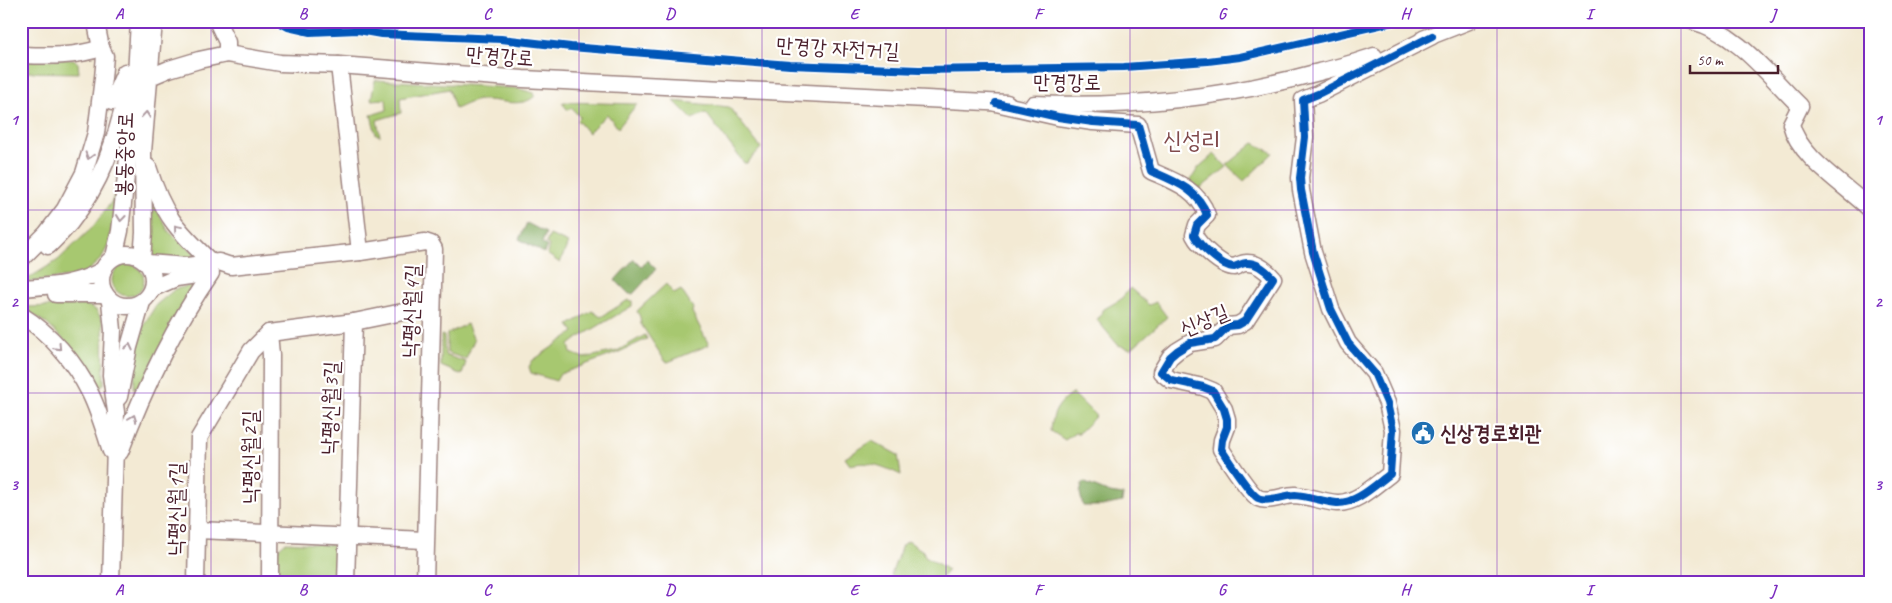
<svg xmlns="http://www.w3.org/2000/svg" width="1892" height="603" font-family="Caveat,'Poor Story',sans-serif">
	<rect width="100%" height="100%" fill="#fff"/>
	<filter id="ink" filterUnits="userSpaceOnUse"><feTurbulence type="fractalNoise" baseFrequency=".02" numOctaves="2"/><feDisplacementMap in="SourceGraphic" scale="10" xChannelSelector="R" yChannelSelector="G"/><feConvolveMatrix kernelMatrix="1 2 1 2 8 2 1 2 1" color-interpolation-filters="sRGB"/></filter>
	<filter id="wash" filterUnits="userSpaceOnUse"><feTurbulence type="fractalNoise" baseFrequency=".0096" numOctaves="4" result="noise"/><feDisplacementMap in="SourceGraphic" scale="20" xChannelSelector="R" yChannelSelector="G"/><feGaussianBlur stdDeviation="1.12" result="paint"/><feColorMatrix in="noise" values="0 0 0 0 0 0 0 0 0 0 0 0 0 0 0 0 0 1.4 0 .05"/><feComposite in="paint" operator="in"/></filter>
	<g filter="url(#wash)">
		<rect width="100%" height="100%" fill="#f3ead4"/>
		<g fill="#a7c870" stroke="#78744e">
			<path d="M74 59 78 63 79 73 21 72V61Z"/>
			<path d="M375 80 516 88 534 93 535 96C521 109 499 99 481 100 473 100 463 106 455 109L449 89 400 98 401 113 377 120 380 136 376 134 371 115 387 110 386 99 371 100Z"/>
			<path d="M674 101 729 107 761 148 747 163H744L706 113 692 119Z"/>
			<path d="M564 102 637 104 618 128 607 114 588 133 577 120 580 117 571 108 568 110 562 103Z"/>
			<path d="M1254 143 1273 153 1244 181 1227 165Z"/>
			<path d="M1214 154 1227 167 1197 191 1188 184 1199 167Z"/>
			<path d="M123 163 118 204 108 246 101 259 83 275 21 283 58 260 92 228 112 201Z"/>
			<path d="M154 204 169 232 196 254 197 259 156 257 149 255 152 205Z"/>
			<path d="M550 235 568 243 560 263 547 254 549 245 546 243Z"/>
			<circle cx="128" cy="280" r="16"/>
			<path d="M198 284 139 387 134 389 135 367 140 331 156 305 175 289Z"/>
			<path d="M666 284 674 294 681 290 693 308 692 312 709 345 668 362 665 361 641 324 640 317 637 311Z"/>
			<path d="M1130 288 1149 305 1156 302 1167 317 1131 349 1118 345 1097 320 1104 309 1120 300Z"/>
			<path d="M628 300 632 301V306L578 338 569 345 571 353 584 358 617 351 645 335 647 339 617 353 560 374 556 381 531 373 529 367 532 361 574 332 569 325 592 311 601 317Z"/>
			<path d="M87 305 96 310 103 321 104 384 100 388H97L81 359 64 340 47 324 28 311 26 307Z"/>
			<path d="M467 324 474 340 466 359 447 353V334Z"/>
			<path d="M441 335 444 336 445 355 466 362 462 375 441 366Z"/>
			<path d="M1073 393 1096 416 1079 433H1075L1065 440 1051 431C1052 413 1058 403 1073 393Z"/>
			<path d="M872 441 898 455 901 475C884 467 870 460 850 465L845 458Z"/>
			<path d="M908 541 923 551 925 556 948 570 938 582H897L891 575 902 545Z"/>
			<path d="M286 542 331 545 340 552 339 582H276V551Z"/>
		</g>
		<g fill="#85ac62" stroke="#686646">
			<path d="M527 223 546 233 542 243 547 246 544 253 519 239Z"/>
			<path d="M634 259 642 267 647 260 656 269 633 294H629L615 280Z"/>
			<path d="M1083 482 1110 493 1123 495 1122 502 1102 506H1083L1080 493Z"/>
		</g>
	</g>
	<g filter="url(#ink)">
		<g fill="none" stroke-linecap="round" stroke-linejoin="round">
			<g stroke="#9e8480" stroke-width="19">
				<g id="minor">
					<path d="M217 21 227 42V54"/>
					<path d="M1692 21C1737 32 1768 75 1800 106L1791 124C1799 158 1846 185 1871 210"/>
					<path d="M1423 39 1469 21"/>
					<path d="M21 55C48 56 75 57 101 48"/>
					<path d="M339 65 360 252"/>
					<path d="M150 77 169 69 199 60 227 54 280 63 339 65 523 79 1007 103"/>
					<path d="M112 102 125 72"/>
					<path d="M996 103 1058 117 1093 122 1138 125 1151 171C1174 181 1198 189 1207 215L1197 225 1194 235C1199 245 1222 267 1234 267 1238 266 1242 263 1246 263 1257 262 1266 270 1273 278L1245 321 1238 325 1228 326 1215 339 1190 343 1177 351 1170 357 1161 372 1171 380 1203 387 1213 391 1224 409 1227 419V427L1222 440 1221 449C1227 458 1249 493 1258 498 1268 503 1284 495 1295 495 1310 496 1323 502 1337 503 1356 504 1375 485 1390 474L1393 430 1387 403 1374 373 1348 343 1331 309 1313 252 1301 190 1300 178 1305 137 1303 100 1318 94 1432 36"/>
					<path d="M1034 104C1129 108 1228 97 1319 72 1338 67 1356 63 1374 56"/>
					<path d="M148 167C163 215 176 229 212 263"/>
					<path d="M48 246C56 239 63 231 70 223 101 184 116 141 127 92"/>
					<circle cx="127" cy="280" r="26"/>
					<path d="M114 257 120 231 135 94 139 21"/>
					<path d="M142 258 144 233 143 152 154 21"/>
					<path d="M21 259 46 234 65 209 84 173 96 133 103 78 105 56 101 48 97 28V21"/>
					<path d="M147 263 187 266 219 262 231 266 360 252 425 242 431 244 434 249 425 582"/>
					<path d="M21 288C51 286 77 285 103 270"/>
					<path d="M153 288 176 278 203 274"/>
					<path d="M56 294H105"/>
					<path d="M110 301 113 330 111 375 116 412 111 582"/>
					<path d="M21 315C50 333 75 362 90 393 99 411 105 432 111 451"/>
					<path d="M354 322 432 306"/>
					<path d="M269 333 354 322 346 582"/>
					<path d="M269 333 271 355 270 582"/>
					<path d="M119 397 129 347 142 302"/>
					<path d="M120 452C144 388 172 329 211 273"/>
					<path d="M197 530 425 540"/>
					<path d="M196 582 199 438 251 351 269 333"/>
				</g>
			</g>
			<use href="#minor" stroke="#fff" stroke-width="16"/>
			<g stroke="#fff" stroke-width="11">
				<g id="cycleway">
					<path d="M277 21 288 27 310 32 358 30 381 34 501 39 571 47 790 65 919 70 1124 67 1208 61 1240 57 1397 21"/>
					<path d="M996 103 1058 117 1093 122 1138 125 1151 171C1174 181 1198 189 1207 215L1197 225 1194 235C1199 245 1222 267 1234 267 1238 266 1242 263 1246 263 1257 262 1266 270 1273 278L1245 321 1238 325 1228 326 1215 339 1190 343 1177 351 1170 357 1161 372 1171 380 1203 387 1213 391 1224 409 1227 419V427L1222 440 1221 449C1227 458 1249 493 1258 498 1268 503 1284 495 1295 495 1310 496 1323 502 1337 503 1356 504 1375 485 1390 474L1393 430 1387 403 1374 373 1348 343 1331 309 1313 252 1301 190 1300 178 1305 137 1303 100 1318 94 1432 36"/>
				</g>
			</g>
			<use href="#cycleway" stroke="#0057b8" stroke-width="8"/>
		</g>
		<defs><path id="oneway-chevron" d="M-2-3.5L2.5 0L-2 3.5" fill="none" stroke-width="1.6" stroke-linecap="round" stroke-linejoin="round" transform="scale(1.25)"/></defs>
		<g stroke="#ae9aa0">
			<use href="#oneway-chevron" transform="translate(146 115) rotate(-85)"/>
			<use href="#oneway-chevron" transform="translate(89 156) rotate(107)"/>
			<use href="#oneway-chevron" transform="translate(121 218) rotate(96)"/>
			<use href="#oneway-chevron" transform="translate(177 228) rotate(-130)"/>
			<use href="#oneway-chevron" transform="translate(58 347) rotate(46)"/>
			<use href="#oneway-chevron" transform="translate(129 347) rotate(-77)"/>
			<use href="#oneway-chevron" transform="translate(133 418) rotate(-69)"/>
		</g>
	</g>
	<path fill="none" stroke="#7b2cbf" stroke-width="1" stroke-opacity="0.55" d="M211 21V582M395 21V582M579 21V582M762 21V582M946 21V582M1130 21V582M1313 21V582M1497 21V582M1681 21V582M21 210H1871M21 393H1871"/>
	<defs>
		<g id="civic-disc" transform="scale(1.25)"><circle r="9.5" fill="#1f6fb2" stroke="#fff"/><path d="M-.6-6.5H3V-4.5H.6V-3L4-1V1h2V6H-6V1h2V-1L-.6-3ZM-1.2 2.5V6h2.4V2.5Z" fill="#fff"/></g>
	</defs>
	<g fill-rule="evenodd">
		<use href="#civic-disc" x="1423" y="433"/>
	</g>
	<g text-anchor="middle" dominant-baseline="central" stroke-width="4.5" stroke-linejoin="round" paint-order="stroke">
		<g font-size="21" fill="#4a1f2b" stroke="#fff">
			<text transform="translate(838 48) rotate(3)">만경강 자전거길</text>
			<text transform="translate(500 56) rotate(4)">만경강로</text>
			<text x="1067" y="82">만경강로</text>
			<text transform="translate(124 154) rotate(-88)">봉동중앙로</text>
			<text transform="translate(411 311) rotate(-88)">낙평신월4길</text>
			<text transform="translate(1204 320) rotate(-23)">신상길</text>
			<text transform="translate(330 408) rotate(-88)">낙평신월3길</text>
			<text transform="translate(250 457) rotate(-90)">낙평신월2길</text>
			<text transform="translate(176 509) rotate(-89)">낙평신월1길</text>
		</g>
		<g font-size="21" font-weight="bold" fill="#4a1f2b" stroke="#fff" text-anchor="start">
			<text x="1440" y="433">신상경로회관</text>
		</g>
		<g font-size="24" fill="#814a4c" stroke="#fff">
			<text x="1192" y="140">신성리</text>
		</g>
	</g>
	<rect width="1892" height="603" fill="none" stroke="#fff" stroke-width="55"/>
	<path d="M1690 65v8h88v-8" fill="none" stroke="#4a1f2b" stroke-width="2.5"/>
	<text x="1697" y="65" font-size="15" fill="#4a1f2b" stroke="#ffffff" stroke-width="4" paint-order="stroke">50 m</text>
	<rect x="28" y="28" width="1836" height="548" fill="none" stroke="#7b2cbf" stroke-width="2"/>
	<g font-size="16" text-anchor="middle" font-weight="bold" fill="#7b2cbf">
		<text x="119" y="19">A</text>
		<text x="303" y="19">B</text>
		<text x="487" y="19">C</text>
		<text x="670" y="19">D</text>
		<text x="854" y="19">E</text>
		<text x="1038" y="19">F</text>
		<text x="1222" y="19">G</text>
		<text x="1405" y="19">H</text>
		<text x="1589" y="19">I</text>
		<text x="1773" y="19">J</text>
		<text x="14" y="125">1</text>
		<text x="1878" y="125">1</text>
		<text x="14" y="307">2</text>
		<text x="1878" y="307">2</text>
		<text x="14" y="490">3</text>
		<text x="1878" y="490">3</text>
		<text x="119" y="595">A</text>
		<text x="303" y="595">B</text>
		<text x="487" y="595">C</text>
		<text x="670" y="595">D</text>
		<text x="854" y="595">E</text>
		<text x="1038" y="595">F</text>
		<text x="1222" y="595">G</text>
		<text x="1405" y="595">H</text>
		<text x="1589" y="595">I</text>
		<text x="1773" y="595">J</text>
	</g>
</svg>
